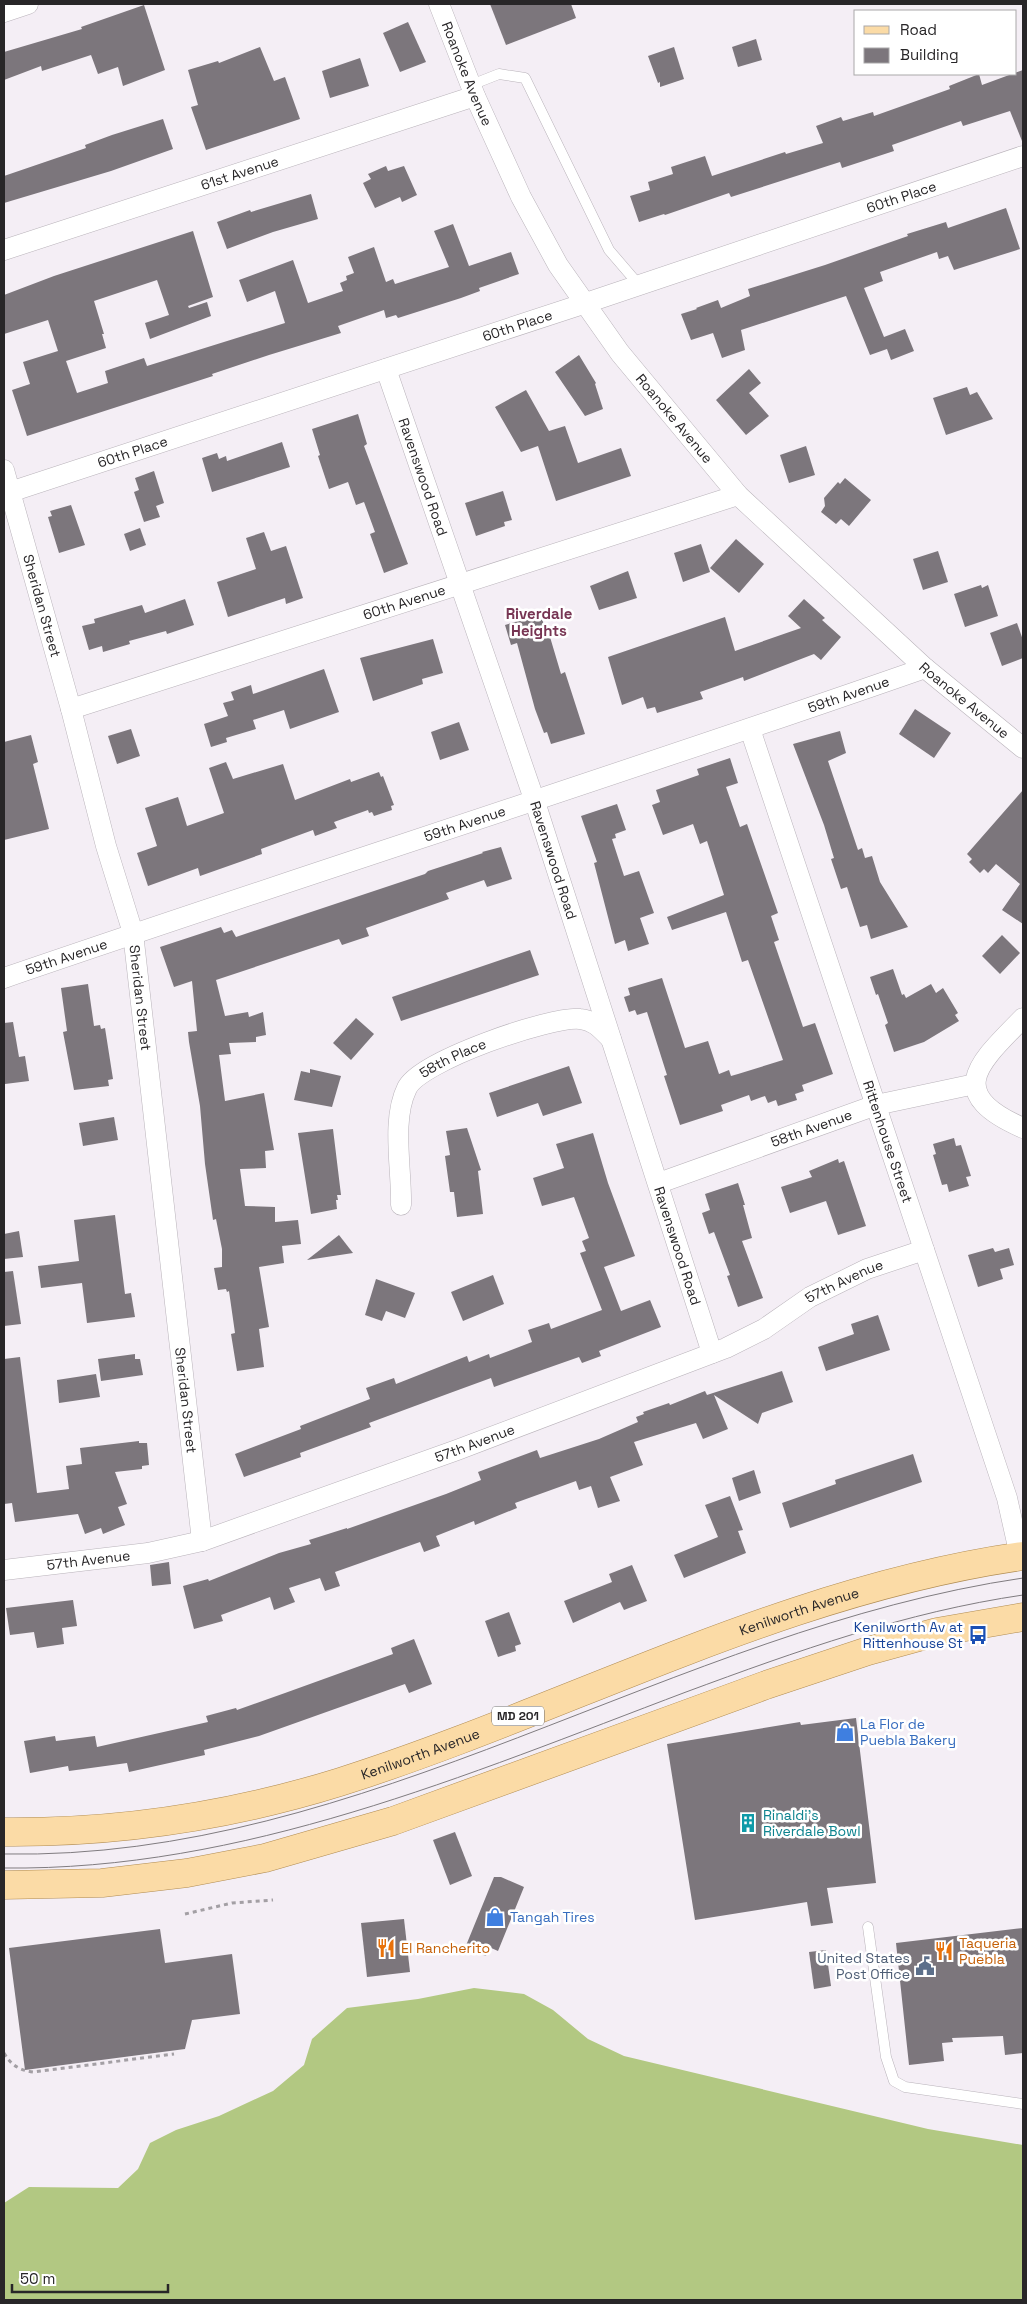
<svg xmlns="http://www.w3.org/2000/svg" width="1027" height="2304" font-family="'Space Grotesk',sans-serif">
	<rect width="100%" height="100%" fill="#f4eef5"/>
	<path fill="#b2c882" d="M474 1988 524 1994 553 2010 588 2039 624 2056 928 2129 1023 2145V2300H4V2203L29 2187 118 2188 138 2169 150 2143 176 2130 219 2116 273 2091 304 2065 312 2039 347 2008 418 1999Z"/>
	<g fill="#7c767c">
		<path d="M490 4H571L576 18 506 45Z"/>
		<path d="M144 5 165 70 123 86 118 67 98 74 91 55 42 71 41 66 4 80V52L82 29 81 27Z"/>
		<path d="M408 22 426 62 400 72 383 33Z"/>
		<path d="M756 39 762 60 738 67 732 47Z"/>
		<path d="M260 47 274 81 285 77 300 119 206 150 191 107 198 105 188 70 218 61 219 63Z"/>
		<path d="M674 47 684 79 660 87V82L658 83 648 56Z"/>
		<path d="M360 58 369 86 330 98 322 71Z"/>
		<path d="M1023 70V141H1022L1010 111 963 126 961 121 892 145 894 151 842 168 840 162 731 197 729 193 665 215 664 214 639 222 630 196 650 190 648 182 673 174 671 167 705 156 712 176 785 152 786 154 823 143 816 126 841 117 843 121 873 112 874 116 950 89 949 86 979 74 982 85Z"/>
		<path d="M163 119 173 149 111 171 4 203V176L86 148 85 145 112 135Z"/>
		<path d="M386 166 388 171 404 166 417 195 402 202 400 197 375 208 363 183 371 179 368 174Z"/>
		<path d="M311 194 318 219 273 232 227 249 217 222 250 210 251 212Z"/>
		<path d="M1006 208 1020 249 954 270 948 256 939 259 937 252 880 272 883 281 864 288 884 337 905 329 914 351 891 360 887 349 870 355 846 296 741 330 745 350 722 358 713 333 691 340 681 314 697 309 696 308 718 300 721 308 750 296 748 289 825 265 908 236 907 234 946 222 948 228Z"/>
		<path d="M453 224 469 266 511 252 519 274 479 288 480 291 461 298 398 318 396 315 386 318 384 310 338 326 341 333 269 355 212 374 213 376 27 436 12 390 30 384 23 362 58 351 48 320 4 334V295L54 276 193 231 213 297 188 306 189 308 207 302 211 316 150 339 145 323 169 315 157 280 94 301 104 334H102L106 348 66 361 77 393 108 383 105 371 144 358 147 366 285 323 275 291 247 302 239 280 293 260 308 303 343 291 340 283 347 280 346 276 354 273 348 257 374 247 386 282 393 279 395 284 449 267 434 231Z"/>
		<path d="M579 355 596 383 595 384 603 409 585 416 555 372Z"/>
		<path d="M749 369 761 383 749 393 769 416 746 435 716 400Z"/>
		<path d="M967 387 970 395 977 392 993 419 946 435 933 398Z"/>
		<path d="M526 390 549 431 565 426 578 463 621 448 631 476 556 501 538 446 521 452 495 407Z"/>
		<path d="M358 414 367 444 364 446 408 564 384 573 370 534 375 532 364 502 356 505 348 482 329 489 318 456 320 455 312 429Z"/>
		<path d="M282 442 290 467 212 492 202 458 217 453 219 459 226 456 227 461Z"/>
		<path d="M806 446 815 475 789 483 780 455Z"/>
		<path d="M154 471 164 503 156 506 160 517 144 522 134 492 139 490 135 478Z"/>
		<path d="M845 478 871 500 849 526 841 519 836 524 821 512 825 506 824 498 838 482 840 484Z"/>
		<path d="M503 491 512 520 504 522 505 526 476 536 465 503Z"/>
		<path d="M71 505 85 545 59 553 48 517 52 516 50 511Z"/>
		<path d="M140 528 146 545 130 551 124 534Z"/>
		<path d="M264 532 271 551 286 546 303 598 286 604 285 598 228 617 217 582 256 569 246 538Z"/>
		<path d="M736 539 764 564 739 593 710 568Z"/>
		<path d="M701 544 710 572 683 582 674 553Z"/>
		<path d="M938 551 948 582 923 590 913 559Z"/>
		<path d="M628 571 637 598 599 610 590 586Z"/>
		<path d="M981 585 982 588 988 585 998 616 965 627 954 594Z"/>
		<path d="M185 599 194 625 167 634 166 631 129 641 130 644 103 652 102 646 89 650 82 626 95 623 94 619 142 605 145 613Z"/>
		<path d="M804 599 825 618 822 620 841 637 821 660 814 654 744 681 743 677 700 692 703 699 657 713 655 707 647 709 643 697 622 705 608 657 725 617 735 651 801 628 788 616Z"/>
		<path d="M541 614 547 638 550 637 561 674 565 672 585 734 551 744 547 732 544 733 535 709 517 643 511 645 505 625Z"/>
		<path d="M1017 623 1023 640V658L1002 666 990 633Z"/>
		<path d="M433 639 443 673 422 679 423 684 373 701 360 658Z"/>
		<path d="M324 669 339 712 290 729 284 710 253 720 256 729 226 738 227 742 211 747 204 724 228 716 223 703 234 700 231 692 251 685 253 694Z"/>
		<path d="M915 709 951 733 934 758 899 734Z"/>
		<path d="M459 722 469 750 440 760 431 732Z"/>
		<path d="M131 729 140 756 117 764 108 736Z"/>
		<path d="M840 731 846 753 828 761 858 850 862 848 865 858 872 856 880 882 908 927 871 939 867 925 860 927 847 887 841 889 831 859 834 858 824 825 793 744Z"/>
		<path d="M31 735 38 762 33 764 49 829 4 840V742Z"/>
		<path d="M730 758 738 783 726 787 740 827 747 824 778 913 771 916 779 940 774 942 803 1027 815 1023 833 1074 802 1085 804 1091 795 1094 797 1100 778 1106 776 1100 768 1103 765 1096 751 1101 749 1095 721 1105 723 1111 680 1125 664 1076 667 1075 647 1012 637 1015 635 1010 629 1012 624 997 630 995 628 988 662 978 685 1048 708 1041 719 1074 729 1070 731 1076 738 1074 783 1060 748 960 742 962 726 912 672 930 667 917 724 895 707 841 700 844 693 824 663 835 652 805 660 802 656 790 699 775 697 769Z"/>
		<path d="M226 762 233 779 283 764 295 800 350 779 351 782 379 772 381 777 383 776 394 805 391 806 392 810 374 816 372 812 369 813 368 810 334 822 337 828 315 836 313 830 261 849 262 854 200 876 198 868 148 886 137 853 157 846 145 808 178 797 187 826 224 813 209 768Z"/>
		<path d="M1023 790V924L1002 910 1020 884 996 864 988 873 984 869 980 873 969 862 972 859 967 854Z"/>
		<path d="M617 804 626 830 615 834 616 838 612 839 624 876 639 871 654 913 640 918 649 944 628 951 625 940 615 944 594 863 597 862 581 816Z"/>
		<path d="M501 847 512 879 487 887 484 880 446 893 449 899 366 928 369 936 342 945 339 939 216 980 225 1016 248 1012 249 1017 263 1012 266 1035 256 1037V1042L229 1043 231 1054 219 1055 225 1101 264 1093 274 1150 265 1151 266 1168 240 1169 245 1206 275 1207V1222L298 1220 301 1244 282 1246 284 1263 259 1267 269 1327 259 1329 264 1367 237 1371 231 1334 235 1333 229 1291 227 1292 226 1289 218 1290 214 1268 222 1267V1249L216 1219 213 1220 205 1164 200 1106 189 1042 188 1032 197 1031 192 981 174 987 160 947 221 927 224 933 232 930 236 937 425 874 428 871 483 853 482 852Z"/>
		<path d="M1002 935 1020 953 1000 974 982 956Z"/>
		<path d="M530 950 539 975 401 1021 392 997Z"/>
		<path d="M893 969 902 995 904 994 906 998 931 984 936 993 943 988 958 1013 955 1015 959 1021 924 1042 894 1052 885 1025 888 1023 878 994 876 995 870 977Z"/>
		<path d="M88 984 94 1026 100 1025 101 1029 105 1028 113 1079 108 1080 109 1086 74 1090 63 1032 67 1031 61 988Z"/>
		<path d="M356 1018 374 1034 351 1060 333 1043Z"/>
		<path d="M13 1022 19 1057 25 1056 29 1081 5 1084 4 1023Z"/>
		<path d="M569 1066 582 1103 543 1116 538 1103 497 1117 489 1093Z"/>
		<path d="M310 1069 341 1076 332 1107 294 1100 301 1071 310 1073Z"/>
		<path d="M114 1117 118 1140 83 1146 79 1123Z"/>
		<path d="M467 1128 481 1170 478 1171 483 1214 457 1217 454 1192H450L445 1156 450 1155 446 1131Z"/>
		<path d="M333 1129 341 1195H337L338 1200H336L337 1209 311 1214 298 1133Z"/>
		<path d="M593 1133 608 1183 635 1256 604 1267 621 1311 650 1300 661 1327 599 1351 601 1356 582 1363 579 1357 494 1387 491 1378 450 1393 369 1423 371 1427 300 1453 301 1457 244 1477 235 1454 301 1429 300 1426 370 1399 366 1388 394 1378 396 1384 467 1356 469 1362 489 1354 490 1358 532 1342 528 1330 549 1323 551 1329 602 1310 580 1253 586 1251 582 1241 589 1238 574 1197 542 1206 533 1178 564 1168 556 1144Z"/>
		<path d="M954 1138 956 1146 961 1145 971 1176 966 1177 969 1186 949 1192 947 1184 942 1185 933 1155 936 1154 933 1144Z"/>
		<path d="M838 1159 839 1163 844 1161 866 1226 838 1235 826 1201 790 1213 781 1187 812 1177 809 1171Z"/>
		<path d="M738 1183 745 1205H743L752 1238 742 1241 763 1298 738 1307 727 1276 730 1275 714 1232 709 1234 702 1213 710 1210 705 1194Z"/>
		<path d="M115 1215 125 1294 131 1293 135 1317 87 1323 82 1283 41 1288 38 1266 79 1261 74 1220Z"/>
		<path d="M19 1231 23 1257 4 1259V1234Z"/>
		<path d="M339 1235 353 1253 307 1260Z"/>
		<path d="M993 1248 995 1252 1009 1248 1014 1265 1000 1269 1003 1279 978 1287 968 1255Z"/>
		<path d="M13 1271 21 1324 4 1326V1272Z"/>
		<path d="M493 1275 504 1304 463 1321 451 1292Z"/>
		<path d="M376 1279 415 1293 405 1318 386 1311 382 1321 365 1315Z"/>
		<path d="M878 1315 890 1350 826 1371 818 1347 854 1334 851 1324Z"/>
		<path d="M135 1354V1359H140L143 1375 101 1381 98 1359Z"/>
		<path d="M20 1357 37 1493 69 1489 66 1466 82 1464 80 1448 139 1441V1443H147L149 1465 142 1466V1469L115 1472 127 1504 118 1507 125 1525 103 1534 101 1528 85 1534 78 1514 15 1522 12 1503 4 1504V1359Z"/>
		<path d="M782 1371 793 1402 762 1413 758 1424 714 1395 728 1429 703 1439 696 1423 634 1442 643 1465 610 1477 620 1501 598 1508 591 1486 579 1490 576 1481 515 1503 517 1508 475 1525 474 1521 436 1536 440 1546 424 1552 420 1542 335 1572 340 1586 325 1591 320 1578 289 1588 295 1602 274 1610 270 1597 221 1615 223 1621 194 1629 183 1586 208 1579 209 1581 279 1553 311 1544 309 1540 347 1528V1529L446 1494 481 1480 478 1472 537 1450 540 1458 599 1439 638 1422 636 1417 644 1414 643 1412 669 1403 670 1405 705 1391 707 1395 713 1393Z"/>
		<path d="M96 1374 100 1397 59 1403 57 1380Z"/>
		<path d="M913 1454 922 1482 790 1528 782 1503 836 1484 835 1480Z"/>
		<path d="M754 1470 761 1493 739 1501 732 1478Z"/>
		<path d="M730 1496 743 1530 738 1531 746 1553 684 1578 674 1555 718 1537 705 1505Z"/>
		<path d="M169 1562 171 1584 152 1586 150 1565Z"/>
		<path d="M632 1565 647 1601 624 1610 620 1602 573 1623 564 1601 612 1582 609 1574Z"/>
		<path d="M73 1600 77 1626 62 1628 64 1644 37 1648 34 1632 10 1635 6 1608Z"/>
		<path d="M509 1612 521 1644 515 1646 516 1651 498 1657 485 1621Z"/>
		<path d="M414 1639 432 1684 409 1693 405 1684 259 1736 204 1750 205 1755 129 1772 127 1763 69 1771 68 1766 30 1773 24 1741 55 1736 56 1741 95 1736 97 1747 208 1722 206 1716 236 1708 237 1710 285 1693 393 1654 391 1648Z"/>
		<path d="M856 1718 876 1883 827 1888 833 1923 811 1926 807 1902 695 1920 667 1744 800 1722 801 1725Z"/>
		<path d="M455 1832 472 1876 450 1885 433 1840Z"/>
		<path d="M494 1877H501L524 1887 498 1951 489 1947 486 1956 465 1948Z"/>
		<path d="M404 1919 410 1972 367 1977 361 1923Z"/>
		<path d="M1023 1928V2053L1005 2055 1003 2036 952 2038 953 2042 942 2043 944 2061 909 2065 896 1943Z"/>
		<path d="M160 1929 165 1963 232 1954 240 2014 192 2020 185 2049 25 2070 9 1948Z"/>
		<path d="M826 1950 831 1986 814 1989 809 1952Z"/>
	</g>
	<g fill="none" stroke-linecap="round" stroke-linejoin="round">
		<g stroke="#b9b3ba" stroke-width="11">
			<g id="lane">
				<path d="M471 85 499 74 525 78 609 250 639 285"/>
				<path d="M868 1927 886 2057 894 2081 905 2087 1023 2104"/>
			</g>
		</g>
		<g stroke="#b9b3ba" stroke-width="21">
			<g id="street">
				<path id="s1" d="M439 4 475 96 521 197 558 265 620 353 738 495 925 668 1023 748"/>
				<path d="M4 12 28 4"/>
				<path id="s2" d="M4 250 475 96"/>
				<path id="s3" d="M386 369 534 799 712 1353"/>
				<path id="s4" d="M4 470 71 709 106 846 133 933 202 1541"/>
				<path id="s5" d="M10 492 586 303 1023 156"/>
				<path id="s6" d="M71 709 738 495"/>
				<path id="s7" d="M750 729 1007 1498 1020 1556"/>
				<path id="s8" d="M4 978C310 873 619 775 925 668"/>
				<path d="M1023 1018C979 1063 943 1093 1023 1128"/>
				<path id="s9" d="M659 1183 876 1105 975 1084"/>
				<path id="s10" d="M401 1205C402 1170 391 1120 407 1088 420 1061 550 1016 580 1019 594 1020 602 1030 611 1039"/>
				<path id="s11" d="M4 1570 148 1553 202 1541 457 1450 726 1348 764 1329 810 1297 867 1269 924 1250"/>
			</g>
		</g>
		<g stroke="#b08c53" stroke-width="29">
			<g id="primary">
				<path id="s12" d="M4 1832C118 1833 231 1816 340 1782 569 1709 783 1590 1023 1556"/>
				<path d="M4 1885 102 1883 187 1873 265 1858 393 1821 766 1685 868 1651 937 1632 1023 1617"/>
			</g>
		</g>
		<g stroke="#a39fa4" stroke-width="3" stroke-dasharray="4 4" stroke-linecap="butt">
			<path d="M185 1914 232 1903 273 1900"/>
			<path d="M4 2053C11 2065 19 2070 33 2072L174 2054"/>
		</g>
		<use href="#lane" stroke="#fff" stroke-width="10"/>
		<use href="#street" stroke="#fff" stroke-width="20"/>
		<use href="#primary" stroke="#fbdba6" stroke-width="28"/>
		<g stroke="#807c80" stroke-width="1">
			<path d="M4 1854C365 1861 673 1629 1023 1578"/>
			<path d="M4 1868C243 1871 466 1775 686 1692 797 1651 906 1612 1023 1595"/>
		</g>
	</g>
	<defs>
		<g id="bus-bare" transform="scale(1.5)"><path d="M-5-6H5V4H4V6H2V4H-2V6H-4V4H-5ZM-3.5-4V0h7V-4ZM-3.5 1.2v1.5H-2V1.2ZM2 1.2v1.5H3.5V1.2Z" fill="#1a4fb4" stroke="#fff" stroke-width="2.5" paint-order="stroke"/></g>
		<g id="shop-bare" transform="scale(1.5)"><path d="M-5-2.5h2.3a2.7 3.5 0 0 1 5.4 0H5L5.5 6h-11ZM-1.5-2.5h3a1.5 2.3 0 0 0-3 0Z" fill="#3f7fe0" stroke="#fff" stroke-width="2.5" paint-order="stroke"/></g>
		<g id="building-bare" transform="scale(1.5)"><path d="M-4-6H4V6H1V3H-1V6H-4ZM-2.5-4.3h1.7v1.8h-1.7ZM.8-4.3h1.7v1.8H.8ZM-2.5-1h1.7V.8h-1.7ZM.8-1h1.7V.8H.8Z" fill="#0f9aa8" stroke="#fff" stroke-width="2.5" paint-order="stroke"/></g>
		<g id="restaurant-bare" transform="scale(1.5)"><path d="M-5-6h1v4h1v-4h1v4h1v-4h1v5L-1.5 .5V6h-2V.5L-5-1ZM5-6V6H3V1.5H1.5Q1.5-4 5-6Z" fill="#e8710a" stroke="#fff" stroke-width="2.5" paint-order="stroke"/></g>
		<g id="civic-bare" transform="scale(1.5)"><path d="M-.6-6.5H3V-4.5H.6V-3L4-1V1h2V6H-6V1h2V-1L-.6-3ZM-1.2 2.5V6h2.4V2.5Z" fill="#5c6f8a" stroke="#fff" stroke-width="2.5" paint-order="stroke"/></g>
	</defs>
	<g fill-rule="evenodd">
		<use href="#bus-bare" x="978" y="1635"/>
		<use href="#shop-bare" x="845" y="1732"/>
		<use href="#building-bare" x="748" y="1823"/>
		<use href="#shop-bare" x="495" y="1917"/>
		<use href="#restaurant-bare" x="386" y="1948"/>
		<use href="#restaurant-bare" x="944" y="1951"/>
		<use href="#civic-bare" x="925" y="1966"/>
	</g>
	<g text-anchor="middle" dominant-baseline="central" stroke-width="5" stroke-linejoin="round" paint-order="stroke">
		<rect fill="#fff" stroke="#686768" stroke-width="1" x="492" y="1706.5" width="52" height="19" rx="4"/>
		<g font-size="12" font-weight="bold" fill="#282628">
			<text x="518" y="1716">MD 201</text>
		</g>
		<g font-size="14" fill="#282628" stroke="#fff">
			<text stroke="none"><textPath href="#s1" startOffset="75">Roanoke Avenue</textPath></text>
			<text stroke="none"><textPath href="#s2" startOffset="248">61st Avenue</textPath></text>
			<text stroke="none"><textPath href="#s5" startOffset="939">60th Place</textPath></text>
			<text stroke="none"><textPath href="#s5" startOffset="534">60th Place</textPath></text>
			<text stroke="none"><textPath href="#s1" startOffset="480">Roanoke Avenue</textPath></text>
			<text stroke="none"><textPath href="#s5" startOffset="129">60th Place</textPath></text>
			<text stroke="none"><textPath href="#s3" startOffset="114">Ravenswood Road</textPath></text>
			<text stroke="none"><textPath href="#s6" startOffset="350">60th Avenue</textPath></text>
			<text stroke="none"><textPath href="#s4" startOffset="141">Sheridan Street</textPath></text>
			<text stroke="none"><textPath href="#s8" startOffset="891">59th Avenue</textPath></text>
			<text stroke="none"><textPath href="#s1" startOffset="885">Roanoke Avenue</textPath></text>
			<text stroke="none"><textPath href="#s8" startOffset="486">59th Avenue</textPath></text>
			<text stroke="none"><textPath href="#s3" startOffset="519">Ravenswood Road</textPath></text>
			<text stroke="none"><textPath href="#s8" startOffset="66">59th Avenue</textPath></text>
			<text stroke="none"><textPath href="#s4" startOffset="546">Sheridan Street</textPath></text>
			<text stroke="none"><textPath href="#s10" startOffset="174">58th Place</textPath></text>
			<text stroke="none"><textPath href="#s9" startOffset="162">58th Avenue</textPath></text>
			<text stroke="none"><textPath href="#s7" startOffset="435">Rittenhouse Street</textPath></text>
			<text stroke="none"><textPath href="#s3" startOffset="924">Ravenswood Road</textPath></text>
			<text stroke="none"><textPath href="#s11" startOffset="895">57th Avenue</textPath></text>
			<text stroke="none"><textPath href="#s4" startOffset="951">Sheridan Street</textPath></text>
			<text stroke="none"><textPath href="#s11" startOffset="490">57th Avenue</textPath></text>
			<text stroke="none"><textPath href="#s11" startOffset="85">57th Avenue</textPath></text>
			<text stroke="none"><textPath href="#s12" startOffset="831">Kenilworth Avenue</textPath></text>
			<text stroke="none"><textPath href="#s12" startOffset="426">Kenilworth Avenue</textPath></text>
		</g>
		<g font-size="14" fill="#164399" stroke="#fff" text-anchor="end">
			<text x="963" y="1627">Kenilworth Av at<tspan x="963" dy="16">Rittenhouse St</tspan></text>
		</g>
		<g font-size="14" fill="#366cbe" stroke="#fff" text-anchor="start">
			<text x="860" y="1724">La Flor de<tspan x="860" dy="16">Puebla Bakery</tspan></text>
			<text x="510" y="1917">Tangah Tires</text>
		</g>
		<g font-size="14" fill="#0d838f" stroke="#fff" text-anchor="start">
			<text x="763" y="1815">Rinaldi's<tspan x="763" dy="16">Riverdale Bowl</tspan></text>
		</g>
		<g font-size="14" fill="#c56008" stroke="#fff" text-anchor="start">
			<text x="959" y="1943">Taqueria<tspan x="959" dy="16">Puebla</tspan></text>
			<text x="401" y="1948">El Rancherito</text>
		</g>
		<g font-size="14" fill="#4e5e75" stroke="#fff" text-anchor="end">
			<text x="910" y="1958">United States<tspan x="910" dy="16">Post Office</tspan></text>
		</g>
		<g font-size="15" font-weight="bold" fill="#773553" stroke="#fff">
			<text x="539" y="613">Riverdale<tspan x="539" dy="17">Heights</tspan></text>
		</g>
	</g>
	<rect width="1027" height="2304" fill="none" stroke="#282628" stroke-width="10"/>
	<rect x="854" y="10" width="162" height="65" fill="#ffffff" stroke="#a9a8a9"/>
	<rect x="864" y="26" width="25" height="8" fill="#fbdba6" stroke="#a9a8a9"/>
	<text x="900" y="35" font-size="15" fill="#282628">Road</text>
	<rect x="864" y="48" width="25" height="15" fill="#7c767c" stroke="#a9a8a9"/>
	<text x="900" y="60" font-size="15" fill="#282628">Building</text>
	<path d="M12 2284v8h156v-8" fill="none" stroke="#282628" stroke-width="2.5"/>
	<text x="20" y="2284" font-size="15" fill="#282628" stroke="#ffffff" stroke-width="4" paint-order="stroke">50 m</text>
</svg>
